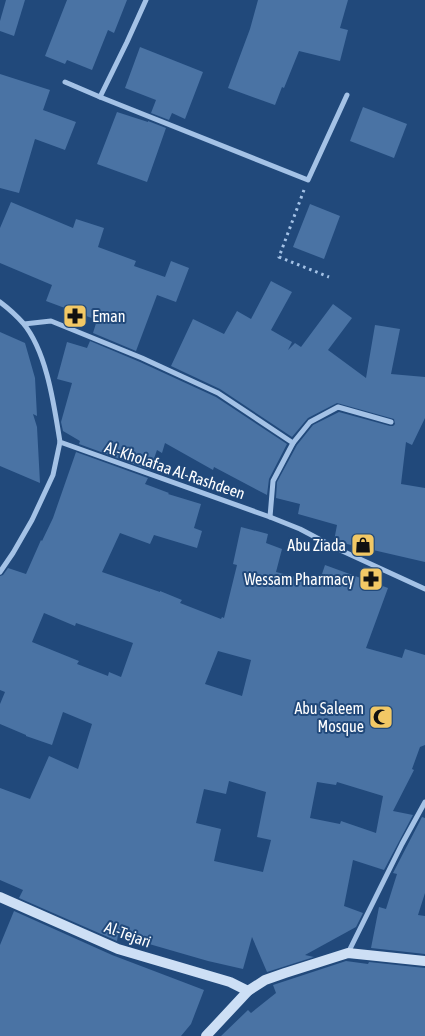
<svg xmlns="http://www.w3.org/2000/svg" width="425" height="1036" font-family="'Asap Condensed',sans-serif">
	<rect width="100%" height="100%" fill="#21497b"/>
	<g fill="#4a73a4" fill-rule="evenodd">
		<path d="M6 0H25L14 36 0 31V21Z"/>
		<path d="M67 0H127L114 33 108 30 92 70 67 60 65 64 45 56Z"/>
		<path d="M258 0H348L340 28 348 30 340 61 299 51 284 88 282 87 275 105 228 88 250 29Z"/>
		<path d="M140 47 203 72 185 119 172 113 169 120 151 113 156 100 125 88Z"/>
		<path d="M0 74 50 90 43 110 76 122 65 150 35 139 19 193 0 188Z"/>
		<path d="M363 107 407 124 394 158 350 141Z"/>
		<path d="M117 112 148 122V121L166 128 147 182 97 164Z"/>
		<path d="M11 202 73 228 76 219 104 228 98 247 136 261 134 266 165 277 171 261 189 268 176 302 157 295 136 351 93 333 97 320 46 301 52 285 0 263V228Z"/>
		<path d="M310 204 340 216 324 259 293 247Z"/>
		<path d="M271 281 292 292 271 330 292 342 288 350 295 343 301 347 333 304 352 318 328 350 366 378 375 325 400 329 391 374 425 377V418L412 445 406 442 401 484 425 488V562L334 541 337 525 298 514 300 504 276 498 277 482 297 445 313 425 339 412 390 426H393L395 424 394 419 337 403 308 418 292 437 220 389 171 366 193 319 224 334 237 311 251 319Z"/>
		<path d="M0 332 25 343 35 378 37 416 33 414 37 427 40 483 0 466Z"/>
		<path d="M90 341 140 362 216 397 287 444 269 479 267 495 214 467 213 470 165 443 162 453 157 450 150 470 79 444 80 441 63 431 61 422 72 383 57 379 67 342 87 348Z"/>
		<path d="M76 452 148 478 145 484 169 493 168 494 201 504 194 528 202 531 197 548 154 535 150 544 120 533 102 572 160 592V591L182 600 180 603 221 619 222 617 224 618 237 565 233 564 241 527 268 534 266 543 282 549 276 572 319 583 325 565 388 588 366 648 402 658 405 649 425 655V745L420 747 412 769 414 770 393 811 413 815 384 870 353 860 344 906 363 913 356 927 305 955 314 957 267 972 252 937 243 969 208 961 118 935 117 941 19 898 23 890 0 880V788L30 799 49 756 78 769 92 724 63 712 52 745 26 736V735L0 724V704L5 692 0 690V576L3 575 8 568 26 574 41 540 42 541 53 518ZM44 613 75 626 76 623 133 643 121 677 109 672 108 676 77 664 79 661 32 642ZM218 651 251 660 242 696 205 684ZM229 781 266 792 257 837 271 840 263 872 214 861 221 829 196 823 204 789 226 794ZM317 782 336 785 337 782 383 796 376 833 341 821 340 824 310 818Z"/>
		<path d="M422 817 425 818V893L418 915 425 916V954L371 948 379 907 386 909 397 874 393 873Z"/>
		<path d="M14 911 112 955 204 990 191 1024 181 1036H0V945Z"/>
		<path d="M346 961 368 964 369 962 425 968V1036H221L248 1010 251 1013 276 993 273 985Z"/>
	</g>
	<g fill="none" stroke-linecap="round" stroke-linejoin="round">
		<path stroke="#a4c2e6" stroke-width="3" stroke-dasharray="2.5 4" stroke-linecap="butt" d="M304 190 279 257 329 277"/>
		<g stroke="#a4c2e6" stroke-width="5">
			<path d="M65 82 100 97 308 180 347 95"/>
			<path d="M100 97 127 42 146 0"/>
			<path d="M0 302C8 308 16 315 23 323 47 352 54 405 60 442L270 517 300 529 338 549 425 589"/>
			<path d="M24 324 51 321 142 358 218 393 293 443"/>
			<path d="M270 517 273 481 293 443 310 422 338 407 391 422"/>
			<path d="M0 572 13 553 32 520 53 475 60 442"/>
			<path d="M348 953 402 844 425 802"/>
		</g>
		<g stroke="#cddff5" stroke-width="10">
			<path d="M0 897 118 949 230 982 248 991"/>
			<path d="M206 1036 248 991 265 980 285 973 348 953 425 961"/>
		</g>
	</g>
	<defs>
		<g id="pharmacy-square" transform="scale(1.25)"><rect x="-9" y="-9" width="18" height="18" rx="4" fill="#f2c865" stroke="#21497b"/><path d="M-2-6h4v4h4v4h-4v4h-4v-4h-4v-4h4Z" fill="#111"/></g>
		<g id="shop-square" transform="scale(1.25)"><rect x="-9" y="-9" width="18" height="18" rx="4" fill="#f2c865" stroke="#21497b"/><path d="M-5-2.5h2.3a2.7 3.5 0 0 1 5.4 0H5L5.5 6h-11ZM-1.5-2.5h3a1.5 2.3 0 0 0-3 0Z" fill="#111"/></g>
		<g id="mosque-square" transform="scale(1.25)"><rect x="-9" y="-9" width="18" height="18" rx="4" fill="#f2c865" stroke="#21497b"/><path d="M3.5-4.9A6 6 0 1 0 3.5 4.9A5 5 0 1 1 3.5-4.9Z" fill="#111"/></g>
	</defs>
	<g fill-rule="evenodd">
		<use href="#pharmacy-square" x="75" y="316"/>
		<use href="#shop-square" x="363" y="545"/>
		<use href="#pharmacy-square" x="371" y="579"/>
		<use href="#mosque-square" x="381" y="717"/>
	</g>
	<g text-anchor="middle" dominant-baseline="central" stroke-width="4" stroke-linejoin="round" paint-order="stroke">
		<g font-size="16" fill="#fff" stroke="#21497b" text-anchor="end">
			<text x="92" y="316" text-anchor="start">Eman</text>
			<text x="346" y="545">Abu Ziada</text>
			<text x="354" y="579">Wessam Pharmacy</text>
			<text x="364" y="708">Abu Saleem<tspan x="364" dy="18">Mosque</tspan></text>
		</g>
		<g font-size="16" fill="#fff" stroke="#21497b">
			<text transform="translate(175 470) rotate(19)">Al-Kholafaa Al-Rashdeen</text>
			<text transform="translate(128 934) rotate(20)">Al-Tejari</text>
		</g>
	</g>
</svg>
